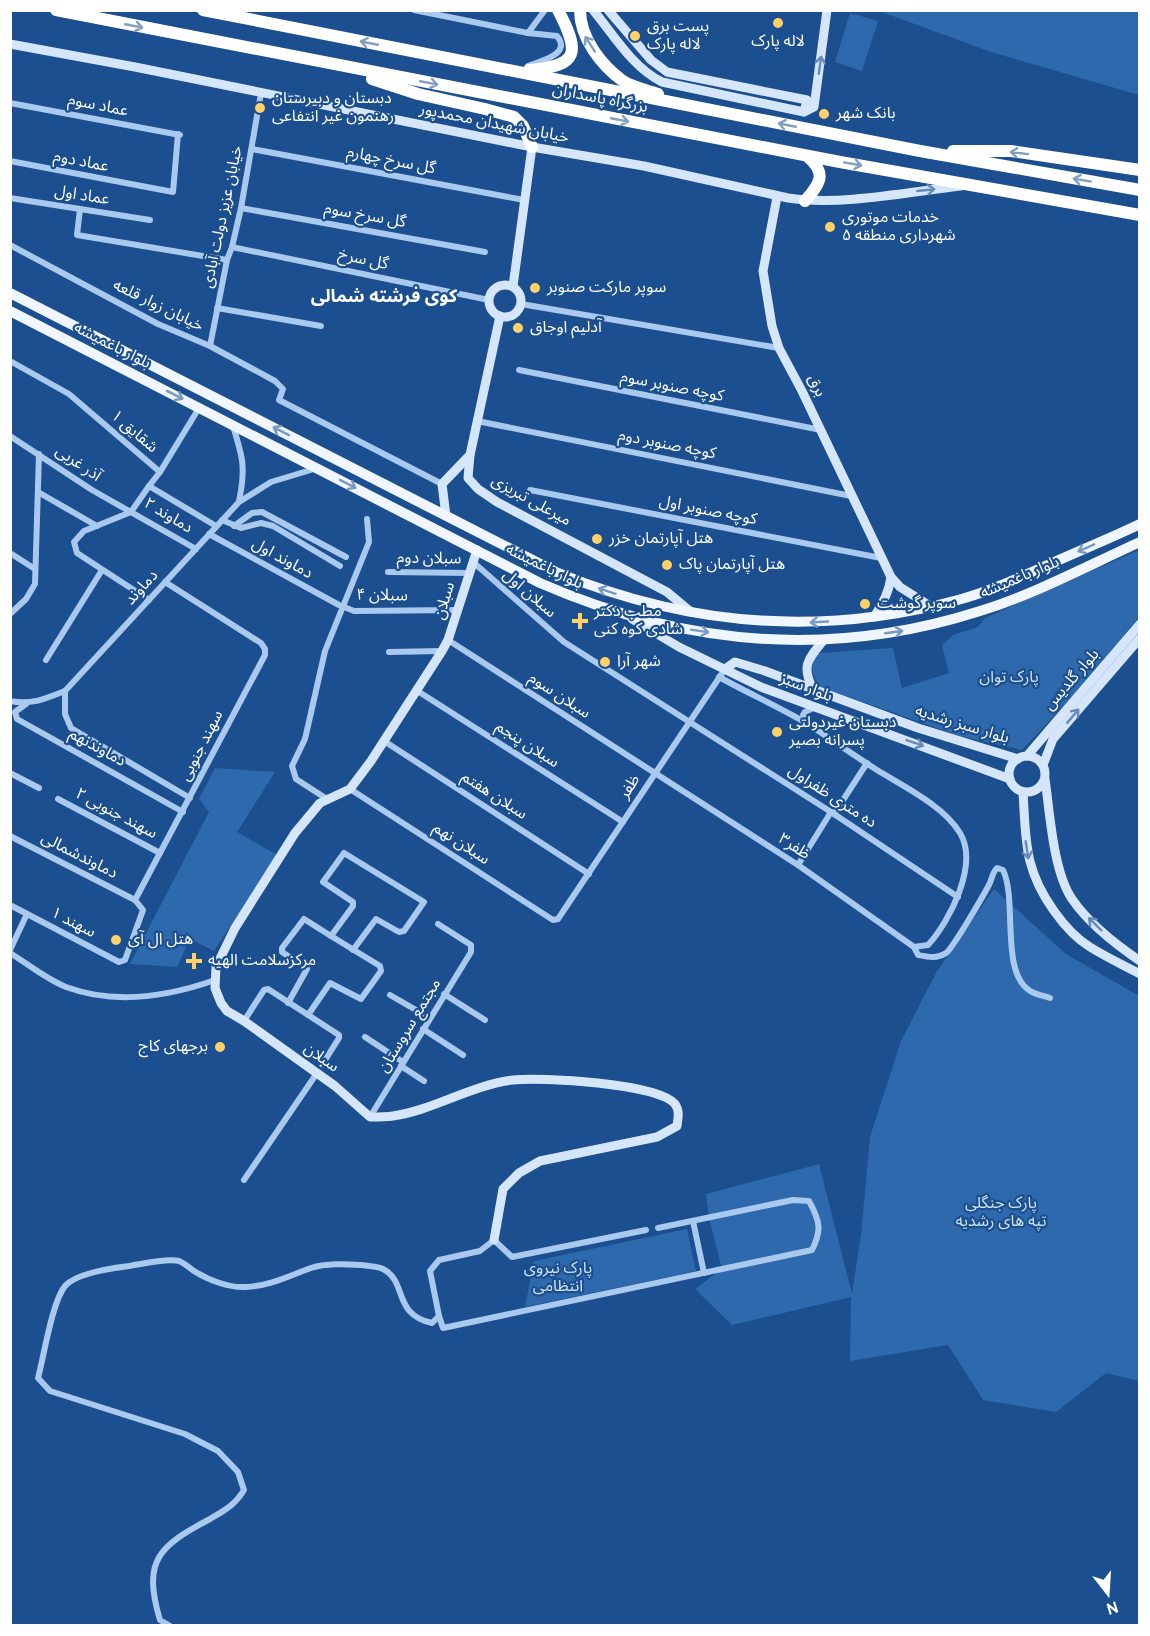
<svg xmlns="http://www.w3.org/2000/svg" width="1150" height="1636" font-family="Overpass,'Noto Sans Arabic',sans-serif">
	<rect width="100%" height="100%" fill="#1b4f8f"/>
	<g fill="#2e69ad">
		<path d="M879 11H1139V95L991 52Z"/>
		<path d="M850 13 878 21 862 71 835 62Z"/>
		<path d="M1139 550V617L1076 693 1022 750 959 736 821 687C812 676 810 668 815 656L820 653 893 648 902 688 949 673 942 645 953 635 978 627 985 618Z"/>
		<path d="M215 768 275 772 237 832 277 855 214 951 190 939 177 967 130 964 209 812 199 799Z"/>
		<path d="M994 889 1066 954 1139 996V1381L1106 1373 1056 1412 983 1400 948 1345 850 1361 851 1297 732 1325 695 1289 722 1269 709 1218 706 1194 819 1164 852 1294 861 1234 870 1137 901 1041 936 973Z"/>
		<path d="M687 1229 696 1271 525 1307 534 1261Z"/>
	</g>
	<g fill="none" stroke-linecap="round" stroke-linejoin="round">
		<g stroke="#a9c9ee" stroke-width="6">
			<path d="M414 10 528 33 557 36C572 54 541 61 528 66"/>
			<path d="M528 33 545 10"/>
			<path d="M10 103 180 135"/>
			<path d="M252 149 524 200"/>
			<path d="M10 161 173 192 178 134"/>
			<path d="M10 198 150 220"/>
			<path d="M241 208 485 252"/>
			<path d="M80 209 77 235 227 260"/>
			<path d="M10 245 158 324 210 346 275 381 283 389 279 400 442 484"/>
			<path d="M232 247 489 300"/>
			<path d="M521 304 779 348"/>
			<path d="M217 308 321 326"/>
			<path d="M210 346 227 260 232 247 241 208 261 93"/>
			<path d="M10 361 69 394 160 472 149 486 216 526"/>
			<path d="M519 370 821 430"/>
			<path d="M477 421 851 496"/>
			<path d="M233 426C243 458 246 468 239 501"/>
			<path d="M10 436 92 490 196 549"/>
			<path d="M160 472 199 408"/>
			<path d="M530 490 881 558"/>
			<path d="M38 492 97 526"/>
			<path d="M131 512 84 531 74 542 77 553 149 600"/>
			<path d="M131 512 149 486"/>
			<path d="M222 520 241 528 261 523 273 526 340 566"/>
			<path d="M234 526 252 513 262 512 346 557"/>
			<path d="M209 534 339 605 354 611 458 610"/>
			<path d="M10 553 35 569"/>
			<path d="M473 562 564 642 831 812 958 897"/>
			<path d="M388 572 469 573"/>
			<path d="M10 614 26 599 35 584 39 454"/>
			<path d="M448 640 798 865 914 947 918 955C928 957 937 959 946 953 953 948 983 896 989 885 992 879 992 873 997 868L1003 870C1018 901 999 975 1032 992 1038 995 1044 996 1050 998"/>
			<path d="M389 652 442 651"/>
			<path d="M46 660 102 570"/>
			<path d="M719 677C748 693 779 707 808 724 831 739 853 755 877 770 903 786 944 806 960 833 979 864 950 921 928 945L914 947"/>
			<path d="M416 690 623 822"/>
			<path d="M65 691V714L71 728 190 798"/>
			<path d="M10 701C32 705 45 699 65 691L239 502 271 482 314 469"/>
			<path d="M26 704 15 712 17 719 183 812"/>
			<path d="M807 723 803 715 805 712 813 708"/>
			<path d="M384 741 589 874"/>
			<path d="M10 773 39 788"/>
			<path d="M350 789 553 920 558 919 725 669"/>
			<path d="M58 799 160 853"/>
			<path d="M327 799 296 779 292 766 305 739 325 651 369 542 367 519"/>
			<path d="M834 814 867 763"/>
			<path d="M10 836 135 900 143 910 125 960 119 962 10 905"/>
			<path d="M798 865 831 812"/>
			<path d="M135 900 265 655V649L261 643 165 582"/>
			<path d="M10 950 27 914"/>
			<path d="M10 953C28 964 46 979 66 987 115 1005 167 997 215 980"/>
			<path d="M444 994 485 1020"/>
			<path d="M390 995 430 1018"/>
			<path d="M288 1003 307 969 282 952V948L304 919 331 936 353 906V902L323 882 344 853 424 902 404 931 399 932 376 919 353 950"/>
			<path d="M308 1015 330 983 361 999 381 971 380 966 331 936"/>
			<path d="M244 1021 264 990 268 989 339 1035V1038L322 1065"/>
			<path d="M423 1029 463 1055"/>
			<path d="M365 1037 403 1062"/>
			<path d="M401 1066 424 1081"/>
			<path d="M370 1117 471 952V945L438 924"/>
			<path d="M244 1180 317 1073"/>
			<path d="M693 1221 704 1273"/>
			<path d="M439 1316 443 1328 812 1250C822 1230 820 1221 809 1201L793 1200 658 1228"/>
			<path d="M170 1626 160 1620C142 1560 159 1546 210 1519 225 1510 235 1505 244 1490L238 1472 218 1451 185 1434 50 1391 38 1378C44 1356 52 1302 65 1286 76 1273 113 1268 129 1266 142 1264 167 1258 179 1261 184 1263 190 1268 194 1271 208 1280 229 1288 246 1287 270 1286 289 1276 311 1268 326 1263 345 1264 361 1265 367 1266 377 1266 383 1269 408 1282 392 1314 432 1323L439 1316 430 1271 439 1260 480 1251 494 1240 512 1257 646 1230"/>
		</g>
		<g stroke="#d6e6fa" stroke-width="9">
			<path d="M593 10C614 35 632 67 662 82L804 112 814 107 827 10"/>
			<path d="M608 10 651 60 667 72 807 100 804 112"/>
			<path d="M10 44 135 67 532 147 644 166 788 198C840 206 908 192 961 186"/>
			<path d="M777 197 763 271 772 326 779 348 802 391 891 577 900 587 930 606"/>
			<circle cx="505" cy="301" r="16"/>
			<path d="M513 286 532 147"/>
			<path d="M500 316 470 455 468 478 478 489 497 502 667 592 691 612"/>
			<path d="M446 516 442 484 470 455"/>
			<path d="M477 550 448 640 442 651 371 761 350 789 320 803 295 833 235 928 216 967 215 988 221 1003 227 1011 244 1021 335 1086 370 1117C378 1117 386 1117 393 1116 434 1110 471 1085 513 1080 541 1077 657 1083 675 1104 680 1111 678 1118 677 1126L657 1137 540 1161 519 1173 503 1189 494 1240"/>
			<path d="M874 617C882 604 889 593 891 577"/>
			<path d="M632 619 679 647 761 687 1010 779"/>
			<path d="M823 641C808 659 801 666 813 689L918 728 1018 759"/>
			<path d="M725 669 735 662 765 671 813 689"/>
			<path d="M1027 756 1140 624"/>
			<circle cx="1027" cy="774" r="18"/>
			<path d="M1043 765 1053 739 1140 638"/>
			<path d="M1045 779C1050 813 1053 871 1072 899 1089 924 1115 944 1140 961"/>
			<path d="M1023 792C1026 841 1024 869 1054 911 1064 925 1075 938 1090 947 1106 957 1123 965 1140 974"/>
		</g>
		<g stroke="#f0f6ff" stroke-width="10">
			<path d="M10 293 556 572C687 626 821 637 958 600 991 591 1021 577 1052 563 1081 550 1111 538 1140 524"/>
			<path d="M10 311 540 583C684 646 830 659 980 611 1035 594 1087 566 1140 542"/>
		</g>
		<g stroke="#fff" stroke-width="12">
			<path d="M56 10 840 162 1140 215"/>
			<path d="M203 10 920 151 1140 190"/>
			<path d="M580 10C580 38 601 65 623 81 632 87 647 90 658 94"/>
			<path d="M529 70C580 66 580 52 558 10"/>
			<path d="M372 79 418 94 485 109 514 117 523 126 532 147"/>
			<path d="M953 151H1011L1140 170"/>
			<path d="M805 201C821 183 827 173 807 156"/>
		</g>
	</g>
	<defs><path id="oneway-shaft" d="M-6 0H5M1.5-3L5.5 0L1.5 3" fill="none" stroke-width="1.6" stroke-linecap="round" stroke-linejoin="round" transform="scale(1.5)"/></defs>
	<g stroke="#829ec1">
		<use href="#oneway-shaft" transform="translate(134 26) rotate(11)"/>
		<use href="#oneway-shaft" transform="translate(369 43) rotate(-169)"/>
		<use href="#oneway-shaft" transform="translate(590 44) rotate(-123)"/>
		<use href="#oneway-shaft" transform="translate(429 83) rotate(11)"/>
		<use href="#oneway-shaft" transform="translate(620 120) rotate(11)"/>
		<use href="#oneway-shaft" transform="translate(787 125) rotate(-169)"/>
		<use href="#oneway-shaft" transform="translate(1019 153) rotate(-173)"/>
		<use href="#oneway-shaft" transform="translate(853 164) rotate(10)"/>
		<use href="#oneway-shaft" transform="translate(1082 180) rotate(-170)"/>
	</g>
	<g stroke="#668bba">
		<use href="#oneway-shaft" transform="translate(820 65) rotate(-82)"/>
		<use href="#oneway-shaft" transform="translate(926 190) rotate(-6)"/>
		<use href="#oneway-shaft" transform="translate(1073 716) rotate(-50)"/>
		<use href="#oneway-shaft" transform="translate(915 743) rotate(19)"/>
		<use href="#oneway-shaft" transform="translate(1027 850) rotate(81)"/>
		<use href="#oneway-shaft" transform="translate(1095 924) rotate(-135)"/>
	</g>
	<g stroke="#7b9ac1">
		<use href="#oneway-shaft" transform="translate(175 395) rotate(27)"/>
		<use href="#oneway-shaft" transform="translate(281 431) rotate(-153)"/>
		<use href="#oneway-shaft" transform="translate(348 484) rotate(27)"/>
		<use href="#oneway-shaft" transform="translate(1086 548) rotate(156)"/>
		<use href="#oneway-shaft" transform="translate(607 591) rotate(-162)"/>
		<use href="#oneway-shaft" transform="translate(819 622) rotate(177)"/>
		<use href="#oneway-shaft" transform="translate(700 631) rotate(9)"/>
		<use href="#oneway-shaft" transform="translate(894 632) rotate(-8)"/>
	</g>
	<g fill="#ffd166" stroke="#1b4f8f" stroke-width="2">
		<circle cx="778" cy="23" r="6"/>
		<circle cx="635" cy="36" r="6"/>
		<circle cx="260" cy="108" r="6"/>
		<circle cx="824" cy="114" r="6"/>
		<circle cx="830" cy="227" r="6"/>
		<circle cx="535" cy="288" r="6"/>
		<circle cx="518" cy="328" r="6"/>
		<circle cx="597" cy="539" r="6"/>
		<circle cx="667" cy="565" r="6"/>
		<circle cx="865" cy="604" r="6"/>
		<path d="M577 612h6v6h6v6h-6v6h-6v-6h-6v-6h6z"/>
		<circle cx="605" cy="662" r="6"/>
		<circle cx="777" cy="732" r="6"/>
		<circle cx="116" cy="940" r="6"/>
		<path d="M191 952h6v6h6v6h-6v6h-6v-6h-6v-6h6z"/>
		<circle cx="220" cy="1047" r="6"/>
	</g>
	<g text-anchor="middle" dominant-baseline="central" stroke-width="4.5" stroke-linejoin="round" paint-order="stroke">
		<g font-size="16" fill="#fff" stroke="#1b4f8f" text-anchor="start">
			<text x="647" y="27">پست برق<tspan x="647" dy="18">لاله پارک</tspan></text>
			<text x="778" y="42" text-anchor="middle">لاله پارک</text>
			<text x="272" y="99">دبستان و دبیرستان<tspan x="272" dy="18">رهنمون غیر انتفاعی</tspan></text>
			<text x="836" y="114">بانک شهر</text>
			<text x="842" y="218">خدمات موتوری<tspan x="842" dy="18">شهرداری منطقه ۵</tspan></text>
			<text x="547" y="288">سوپر مارکت صنوبر</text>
			<text x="530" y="328">آدلیم اوجاق</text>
			<text x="609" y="539">هتل آپارتمان خزر</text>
			<text x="679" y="565">هتل آپارتمان پاک</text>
			<text x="877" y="604">سوپر گوشت</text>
			<text x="594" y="612">مطب دکتر<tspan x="594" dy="18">شادی کوه کنی</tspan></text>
			<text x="617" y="662">شهر آرا</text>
			<text x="789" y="723">دبستان غیردولتی<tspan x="789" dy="18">پسرانه بصیر</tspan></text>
			<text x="128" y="940">هتل ال آی</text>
			<text x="208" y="961">مرکزسلامت الهیه</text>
			<text x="208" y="1047" text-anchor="end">برجهای کاج</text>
		</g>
		<g font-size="16" fill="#fff" stroke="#1b4f8f">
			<text transform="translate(600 99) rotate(11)">بزرگراه پاسداران</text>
			<text transform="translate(98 106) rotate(11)">عماد سوم</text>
			<text transform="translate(494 124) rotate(11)">خیابان شهیدان محمدپور</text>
			<text transform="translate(391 161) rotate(11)">گل سرخ چهارم</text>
			<text transform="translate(81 162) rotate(11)">عماد دوم</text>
			<text transform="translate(82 196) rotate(9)">عماد اول</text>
			<text transform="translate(365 216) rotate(10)">گل سرخ سوم</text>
			<text transform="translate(223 217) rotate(-78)">خیابان عزیز دولت آبادی</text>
			<text transform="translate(363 260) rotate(12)">گل سرخ</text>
			<text transform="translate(158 306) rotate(26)">خیابان زوار قلعه</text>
			<text transform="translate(112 346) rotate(27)">بلوار باغمیشه</text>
			<text transform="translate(816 386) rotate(63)">برق</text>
			<text transform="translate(672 387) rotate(11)">کوچه صنوبر سوم</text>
			<text transform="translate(134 432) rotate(41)">شقایق ۱</text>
			<text transform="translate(667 445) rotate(11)">کوچه صنوبر دوم</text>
			<text transform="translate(78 464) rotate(34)">آذر غربی</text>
			<text transform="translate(531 501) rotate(29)">میرعلی تبریزی</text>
			<text transform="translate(708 511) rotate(11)">کوچه صنوبر اول</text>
			<text transform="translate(168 516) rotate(31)">دماوند ۲</text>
			<text transform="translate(282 559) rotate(29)">دماوند اول</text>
			<text transform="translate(429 559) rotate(1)">سبلان دوم</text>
			<text transform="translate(544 567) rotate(26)">بلوار باغمیشه</text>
			<text transform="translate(1020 578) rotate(-23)">بلوار باغمیشه</text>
			<text transform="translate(142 588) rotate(-48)">دماوند</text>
			<text transform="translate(529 594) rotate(41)">سبلان اول</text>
			<text transform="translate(382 596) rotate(1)">سبلان ۴</text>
			<text transform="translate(445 601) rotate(-73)">سبلان</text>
			<text transform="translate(1072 680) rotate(-49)">بلوار گلدیس</text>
			<text transform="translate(806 688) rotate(21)">بلوار سبز</text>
			<text transform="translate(559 696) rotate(33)">سبلان سوم</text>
			<text transform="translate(962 725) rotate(17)">بلوار سبز رشدیه</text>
			<text transform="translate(527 745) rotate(33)">سبلان پنجم</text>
			<text transform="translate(202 746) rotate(-63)">سهند جنوبی</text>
			<text transform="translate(97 748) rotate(29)">دماوندنهم</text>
			<text transform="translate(630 787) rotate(-57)">ظفر</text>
			<text transform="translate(494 796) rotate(33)">سبلان هفتم</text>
			<text transform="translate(832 797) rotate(33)">ده متری ظفراول</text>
			<text transform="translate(116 814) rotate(28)">سهند جنوبی ۲</text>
			<text transform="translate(461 844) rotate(33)">سبلان نهم</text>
			<text transform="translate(794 847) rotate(33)">ظفر۳</text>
			<text transform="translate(79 856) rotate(27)">دماوندشمالی</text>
			<text transform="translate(73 923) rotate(27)">سهند ۱</text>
			<text transform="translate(410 1026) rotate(-59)">مجتمع سروستان</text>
			<text transform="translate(321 1058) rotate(35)">سبلان</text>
		</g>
		<g font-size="16" fill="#cfe3fa" stroke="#1b4f8f">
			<text x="1009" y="678">پارک توان</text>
			<text x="1001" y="1204">پارک جنگلی<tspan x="1001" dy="18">تپه های رشدیه</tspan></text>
			<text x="558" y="1269">پارک نیروی<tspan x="558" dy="18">انتظامی</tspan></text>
		</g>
		<g font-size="18" font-weight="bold" fill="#fff" stroke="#1b4f8f">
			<text x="384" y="297">کوی فرشته شمالی</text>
		</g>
	</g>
	<rect width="1150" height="1636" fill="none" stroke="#ffffff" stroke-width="24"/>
	<g transform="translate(1108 1594) rotate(163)" stroke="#1b4f8f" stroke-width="4.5" paint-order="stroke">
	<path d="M0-4.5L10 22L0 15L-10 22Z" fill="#ffffff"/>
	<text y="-9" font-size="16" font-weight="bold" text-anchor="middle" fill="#ffffff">N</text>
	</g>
</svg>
